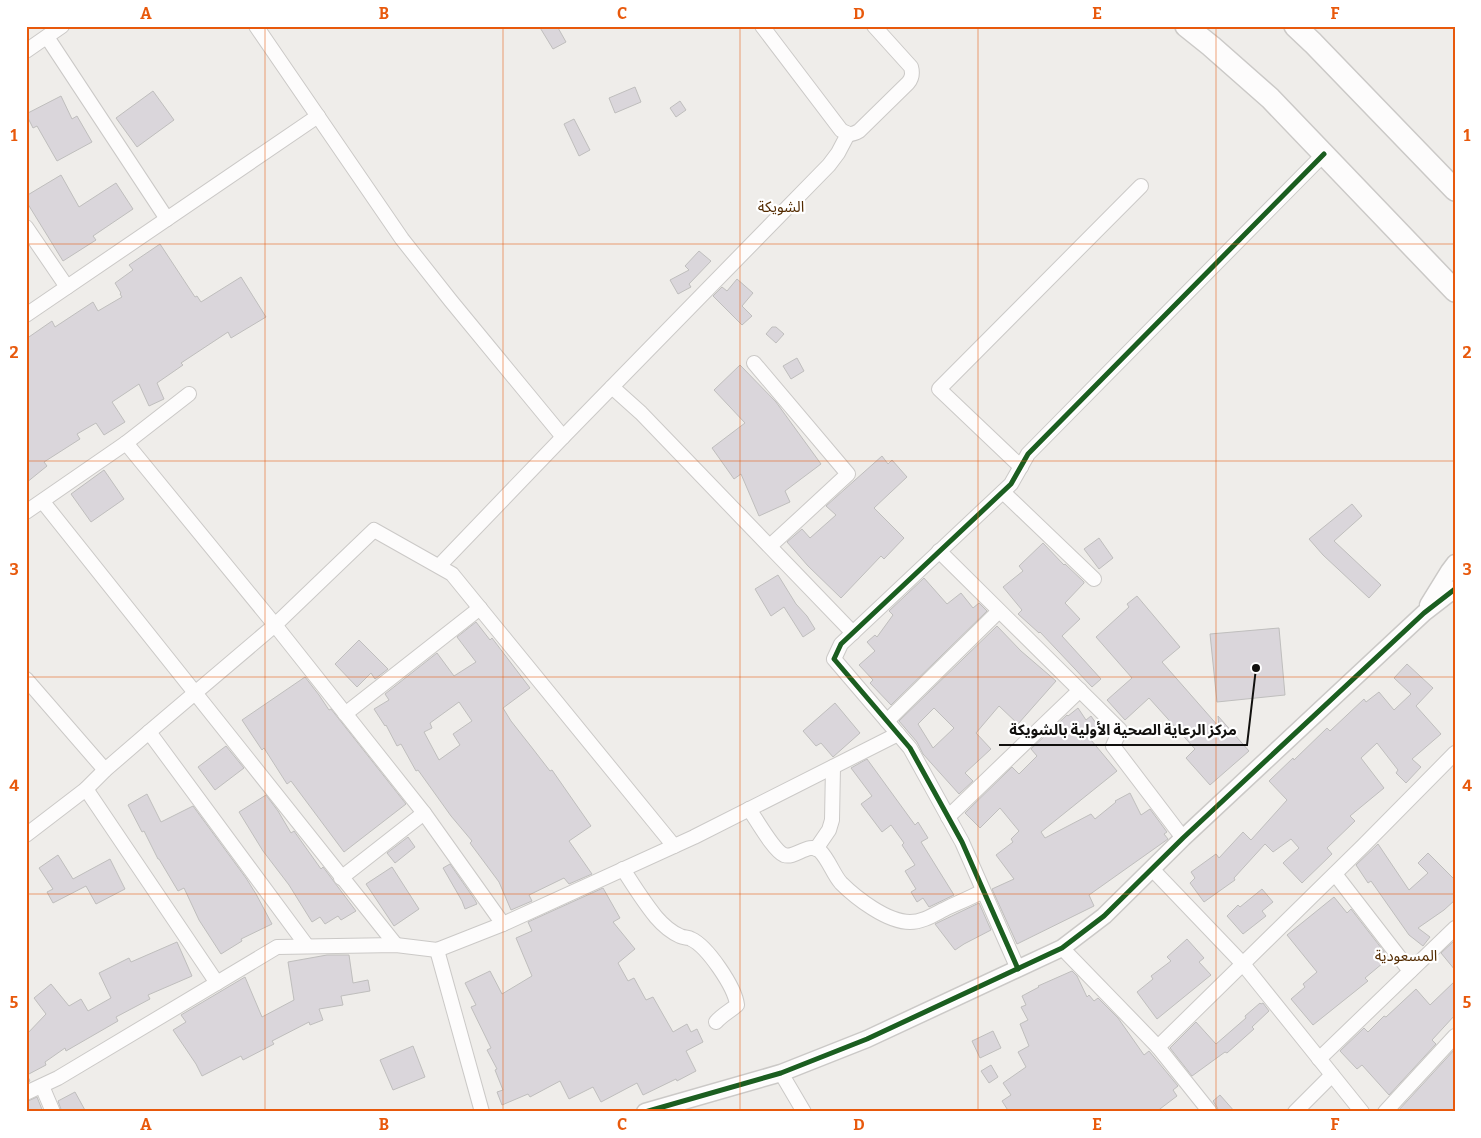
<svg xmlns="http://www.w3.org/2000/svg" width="1481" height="1138" font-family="Bitter,'Noto Sans Arabic',serif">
	<rect width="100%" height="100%" fill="#efedea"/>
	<g fill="#dad6db" stroke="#bfbebd" fill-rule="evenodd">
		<path d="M539 26H557L566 42 553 49Z"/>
		<path d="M635 87 641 102 615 113 609 98Z"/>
		<path d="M153 91 174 120 137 147 116 118Z"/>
		<path d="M61 96 72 119 77 116 92 142 57 161 37 126 33 128 26 114Z"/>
		<path d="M680 101 686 110 676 117 670 108Z"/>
		<path d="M574 119 590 150 579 156 564 124Z"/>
		<path d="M61 175 79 207 116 183 133 209 93 236 96 240 63 261 26 201V196Z"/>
		<path d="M160 244 195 297 197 296 201 302 241 277 266 317 231 338 228 332 181 363 183 365 157 383 164 399 149 406 139 384 112 402 125 422 104 435 96 423 77 434 80 439 44 462 47 466 26 483V339L52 321 55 327 93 302 98 311 122 297 120 294 121 293 115 283 133 270 129 265Z"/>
		<path d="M699 251 711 261 689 284 691 287 678 294 670 280 689 270 685 266Z"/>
		<path d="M737 279 753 293 742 306 752 316 742 325 713 296 722 287 727 291Z"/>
		<path d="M772 327H776L784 334 776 343 766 334Z"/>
		<path d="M797 358 804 371 791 379 783 366Z"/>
		<path d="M740 365 776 402 821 464 785 491 790 502 759 516 741 474 734 479 712 448 745 423 714 390Z"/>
		<path d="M882 456 888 464 892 460 907 477 874 508 904 538 884 559 881 556 841 598 808 566 787 542 802 529 810 538 836 515 826 506Z"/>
		<path d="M104 470 124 499 91 522 71 494Z"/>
		<path d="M1352 504 1362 516 1334 541 1381 585 1369 598 1323 555 1309 539Z"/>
		<path d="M1099 538 1113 558 1099 569 1084 549Z"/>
		<path d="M1043 543 1064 565 1065 564 1084 582V583L1065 603 1080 619 1062 636 1101 679 1092 687 1040 632 1039 633 1018 614 1022 610 1003 587 1023 571 1019 566Z"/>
		<path d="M778 575 796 604 807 616 815 629 803 637 784 607 771 616 755 589Z"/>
		<path d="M924 578 947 604 961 593 973 608 979 603 987 611 891 705 870 683 873 680 859 665 875 651 867 642 875 635 877 637 893 615 889 611Z"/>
		<path d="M1137 596 1180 647 1162 662 1219 727 1218 716 1249 751 1210 785 1186 758 1195 749 1149 698 1125 720 1107 700 1132 678 1096 637 1129 607 1127 604Z"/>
		<path d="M476 622 490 640 492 638 530 688 503 708 511 721 533 749 550 771 552 770 591 826 569 841 592 874 569 884 564 878 529 895 532 901 511 910 499 882 470 843 472 841 451 816 418 770 416 771 401 744 397 746 386 725 385 726 374 709 389 700 385 694 437 653 454 676 476 662 457 637ZM459 702 472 721 453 734 460 745 439 760 424 732 432 728 430 723Z"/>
		<path d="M997 626 1021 651 1056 681 1018 724 999 706 976 733 991 749 965 773 973 781 959 794 923 754 917 742 899 721ZM934 708 954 728 933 748 918 724Z"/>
		<path d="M1279 628 1285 695 1217 702 1210 634Z"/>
		<path d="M359 640 388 669 375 679 371 673 357 687 335 664Z"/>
		<path d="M1407 664 1433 688 1416 706 1441 734 1412 759 1421 767 1406 783 1396 773 1398 770 1377 743 1361 758 1384 788 1350 816 1355 821 1327 848 1332 854 1302 883 1283 863 1299 848 1291 839 1273 852 1265 844 1234 878 1235 880 1204 902 1190 883 1195 878 1191 872 1216 854 1219 858 1243 832 1251 840 1287 800 1269 781 1293 758 1294 760 1327 728 1330 731 1364 699 1366 702 1379 692 1394 710 1411 694 1394 678Z"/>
		<path d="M305 677 319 695 329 710 331 709 406 804 344 852 291 781 287 784 264 748 262 750 242 720Z"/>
		<path d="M835 703 860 733 833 757 821 743 816 746 803 731Z"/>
		<path d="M1078 708 1086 720 1091 716 1102 732 1091 740 1117 771 1041 832 1045 838 1091 814 1095 819 1116 802 1115 801 1130 793 1141 815 1150 809 1167 832 1164 834 1168 839 1089 895 1094 906 1017 944 992 889 1014 879 996 855 1013 842 1011 839 1019 831 1000 808 980 828 965 813 1012 767 1019 774 1037 756 1031 749 1067 715 1068 716Z"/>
		<path d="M226 746 244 768 215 790 198 767Z"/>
		<path d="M867 759 915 825 918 822 928 838 921 842 954 895 929 907 923 898 917 902 911 892 916 889 905 871 915 865 902 845 904 843 891 825 882 832 861 804 872 796 851 768Z"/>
		<path d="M147 794 161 822 193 806 246 878 256 894 272 924 241 939 242 941 221 954 199 920 184 888 178 891 159 859H158L144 831 142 832 128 805Z"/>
		<path d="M266 795 278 811 291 833 294 831 321 869 323 867 356 911 341 920 338 916 325 924 320 917 312 922 289 885 263 851 239 812Z"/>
		<path d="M408 837 415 847 395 863 387 853Z"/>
		<path d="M1378 844 1409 890 1428 873 1418 863 1428 853 1455 880V900L1444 910 1418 928 1430 937 1423 946 1409 935 1371 881 1368 883 1356 865Z"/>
		<path d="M58 855 73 879 110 859 125 889 96 904 86 886 53 903 47 892 53 889 39 868Z"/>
		<path d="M450 864 475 900 477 904 465 909 462 901 443 868Z"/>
		<path d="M392 867 419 909 394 926 366 884Z"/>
		<path d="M603 888 620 918 613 922 635 949 618 963 628 981 634 978 646 1000 653 997 673 1032 687 1024 691 1032 697 1029 703 1042 686 1051 696 1071 677 1081 676 1079 643 1095 637 1083 601 1102 593 1087 569 1099 560 1081 530 1097 528 1094 502 1105 497 1092 503 1090 495 1070 497 1069 487 1050 491 1048 471 1007 476 1005 465 983 490 971 502 994 532 976 516 938 532 931 528 922Z"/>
		<path d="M1262 889 1273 902 1262 911 1266 916 1243 934 1227 916 1238 905 1240 907Z"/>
		<path d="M1334 897 1347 913 1351 909 1389 958 1365 978 1368 981 1313 1025 1291 999 1305 987 1303 984 1317 972 1287 935Z"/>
		<path d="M979 903 991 930 964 944 955 950 935 924Z"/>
		<path d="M1187 939 1204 958 1199 962 1211 975 1157 1019 1137 992 1153 979 1151 976 1171 961 1167 957Z"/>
		<path d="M1455 940V970L1441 953Z"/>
		<path d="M177 942 192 976 148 995 150 999 116 1017 118 1021 66 1051 65 1048 45 1062 46 1065 27 1075 30 1081 26 1083V1035L46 1014 34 998 51 984 69 1006 81 999 88 1011 111 998 99 973 129 958 131 962Z"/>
		<path d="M327 955H349L353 983 368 980 370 991 341 996 343 1005 319 1009 323 1020 310 1025 309 1022 272 1041 274 1044 243 1060 241 1056 202 1076 196 1064 173 1030 186 1022 181 1015 245 977 262 1017 294 1000 288 962Z"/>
		<path d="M1072 971 1077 976 1087 997 1089 995 1094 1001 1098 998 1118 1018 1144 1055 1149 1051 1178 1086 1173 1090 1177 1096 1156 1112H1009L1002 1101 1011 1095 1003 1083 1026 1067 1018 1052 1029 1046 1020 1024 1028 1020 1021 1007 1026 1005 1022 996 1039 987 1038 986Z"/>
		<path d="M1455 981V1015L1432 1040 1436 1044 1389 1095 1362 1065 1357 1069 1340 1051 1364 1028 1368 1032 1384 1016 1386 1017 1416 989 1430 1005Z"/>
		<path d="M1260 1003 1261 1004 1263 1003 1269 1011 1252 1027 1254 1029 1227 1053 1225 1052 1192 1076 1170 1048 1196 1022 1216 1044 1246 1018 1245 1016Z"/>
		<path d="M993 1031 1001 1048 980 1058 972 1041Z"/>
		<path d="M413 1046 425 1077 393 1090 380 1060Z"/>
		<path d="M1455 1049V1112H1397Z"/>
		<path d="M991 1065 998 1077 989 1083 981 1071Z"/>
		<path d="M75 1092 86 1112H62L58 1101Z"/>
		<path d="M1220 1095 1235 1112H1219L1217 1107 1213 1101Z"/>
		<path d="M37 1097 43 1112H26V1102Z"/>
	</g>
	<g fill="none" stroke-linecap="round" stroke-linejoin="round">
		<g stroke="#cbc9c7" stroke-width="16">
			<g id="minor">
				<path d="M256 26 402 239 451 301 563 437"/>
				<path d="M762 26 841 130C849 135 852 135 859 131L908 83C912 78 913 74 911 67L874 26"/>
				<path d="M47 37 167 219"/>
				<path d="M26 51 62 26"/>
				<path d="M26 227 67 287"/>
				<path d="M26 315 318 116"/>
				<path d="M754 363 848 474 770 546"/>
				<path d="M612 387 641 413 853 633"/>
				<path d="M126 443 275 625 424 813 503 924"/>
				<path d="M1021 467 939 389 1141 186"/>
				<path d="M1003 492 1094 579"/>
				<path d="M43 502 396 945"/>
				<path d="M26 512 126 443 189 394"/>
				<path d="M939 551 1120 730 1113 746 1183 838"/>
				<path d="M439 566 563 437 829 165 838 153 848 134"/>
				<path d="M26 679 105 770"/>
				<path d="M345 714 480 608"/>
				<path d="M887 721 999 611"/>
				<path d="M149 732 307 946"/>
				<path d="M86 789 217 983"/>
				<path d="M749 809C756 819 774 851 784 855 796 859 808 841 820 851 829 860 833 874 841 883 856 898 887 922 910 922 924 922 936 913 949 907 960 902 972 897 983 891"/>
				<path d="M948 817 1080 690"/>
				<path d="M26 835 86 789 105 770 149 732 275 625 374 530 452 574 674 846"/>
				<path d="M816 849 829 830 832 820 833 767"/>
				<path d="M623 869C633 885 644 902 656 917 662 924 671 932 680 936 684 938 688 937 691 939 707 946 735 987 737 1005 730 1011 722 1015 716 1022"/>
				<path d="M1152 869 1243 964 1362 1112"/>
				<path d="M1335 874 1410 971"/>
				<path d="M341 878 424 813"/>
				<path d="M1062 948 1158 1047 1210 1112"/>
				<path d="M437 950 482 1112"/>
				<path d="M1018 969 962 842 910 748 834 659 841 644 1011 484 1028 454 1324 154"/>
				<path d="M1158 1047 1363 846 1455 753"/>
				<path d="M1319 1059 1455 928"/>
				<path d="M781 1073 804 1112"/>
				<path d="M42 1086 53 1112"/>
				<path d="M26 1093 58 1078 277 947 396 945 437 950 503 924 694 837 898 734"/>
				<path d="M1295 1112 1332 1075"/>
				<path d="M1385 1112 1455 1036"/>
			</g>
		</g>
		<g stroke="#cbc9c7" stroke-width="19">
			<g id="tertiary">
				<path d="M1428 605 1449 571 1455 563"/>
				<path d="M645 1112 781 1073 867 1039 1062 948 1104 916 1183 838 1424 613 1455 589"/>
			</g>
		</g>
		<g stroke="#cbc9c7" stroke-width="24">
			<g id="primary">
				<path d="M1186 26 1211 46 1270 98 1455 291"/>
				<path d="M1295 26 1313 43 1455 190"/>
			</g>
		</g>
		<use href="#minor" stroke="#fdfcfc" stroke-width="14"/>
		<use href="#tertiary" stroke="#fdfcfc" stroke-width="16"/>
		<use href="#primary" stroke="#fdfcfc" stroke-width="21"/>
		<g stroke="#fff" stroke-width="8">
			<g id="cycleway">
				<path d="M1018 969 962 842 910 748 834 659 841 644 1011 484 1028 454 1324 154"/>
				<path d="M645 1112 781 1073 867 1039 1062 948 1104 916 1183 838 1424 613 1455 589"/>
			</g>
		</g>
		<use href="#cycleway" stroke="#1b5e20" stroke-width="5"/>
	</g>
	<path fill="none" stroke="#e8590c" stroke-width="1" stroke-opacity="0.55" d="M265 26V1112M503 26V1112M740 26V1112M978 26V1112M1216 26V1112M26 244H1455M26 461H1455M26 677H1455M26 894H1455"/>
	<g text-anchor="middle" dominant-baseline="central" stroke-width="4.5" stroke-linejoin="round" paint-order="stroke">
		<g font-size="15" fill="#542b00" stroke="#fff">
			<text x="781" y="207">الشويكة</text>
			<text x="1406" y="956">المسعودية</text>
		</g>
	</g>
	<path fill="none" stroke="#11100e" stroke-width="2" d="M1256 668L1247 745H999"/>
	<circle fill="#11100e" stroke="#fff" stroke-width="2" cx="1256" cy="668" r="5"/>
	<g font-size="15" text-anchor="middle" font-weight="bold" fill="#11100e" stroke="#fff" stroke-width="4.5" stroke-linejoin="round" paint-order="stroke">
		<text x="1123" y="735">مركز الرعاية الصحية الأولية بالشويكة</text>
	</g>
	<rect width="1481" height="1138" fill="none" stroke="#ffffff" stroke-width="55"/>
	<rect x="28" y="28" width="1426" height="1082" fill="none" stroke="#e8590c" stroke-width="2"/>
	<g font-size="16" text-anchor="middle" font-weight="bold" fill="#e8590c">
		<text x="146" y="19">A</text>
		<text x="384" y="19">B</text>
		<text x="622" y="19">C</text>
		<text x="859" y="19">D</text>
		<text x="1097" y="19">E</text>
		<text x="1335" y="19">F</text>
		<text x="14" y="141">1</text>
		<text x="1467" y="141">1</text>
		<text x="14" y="358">2</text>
		<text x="1467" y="358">2</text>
		<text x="14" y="575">3</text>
		<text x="1467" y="575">3</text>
		<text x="14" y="791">4</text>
		<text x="1467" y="791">4</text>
		<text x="14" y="1008">5</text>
		<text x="1467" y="1008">5</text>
		<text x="146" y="1130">A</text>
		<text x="384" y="1130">B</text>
		<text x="622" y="1130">C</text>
		<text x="859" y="1130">D</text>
		<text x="1097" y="1130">E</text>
		<text x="1335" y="1130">F</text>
	</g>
</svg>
